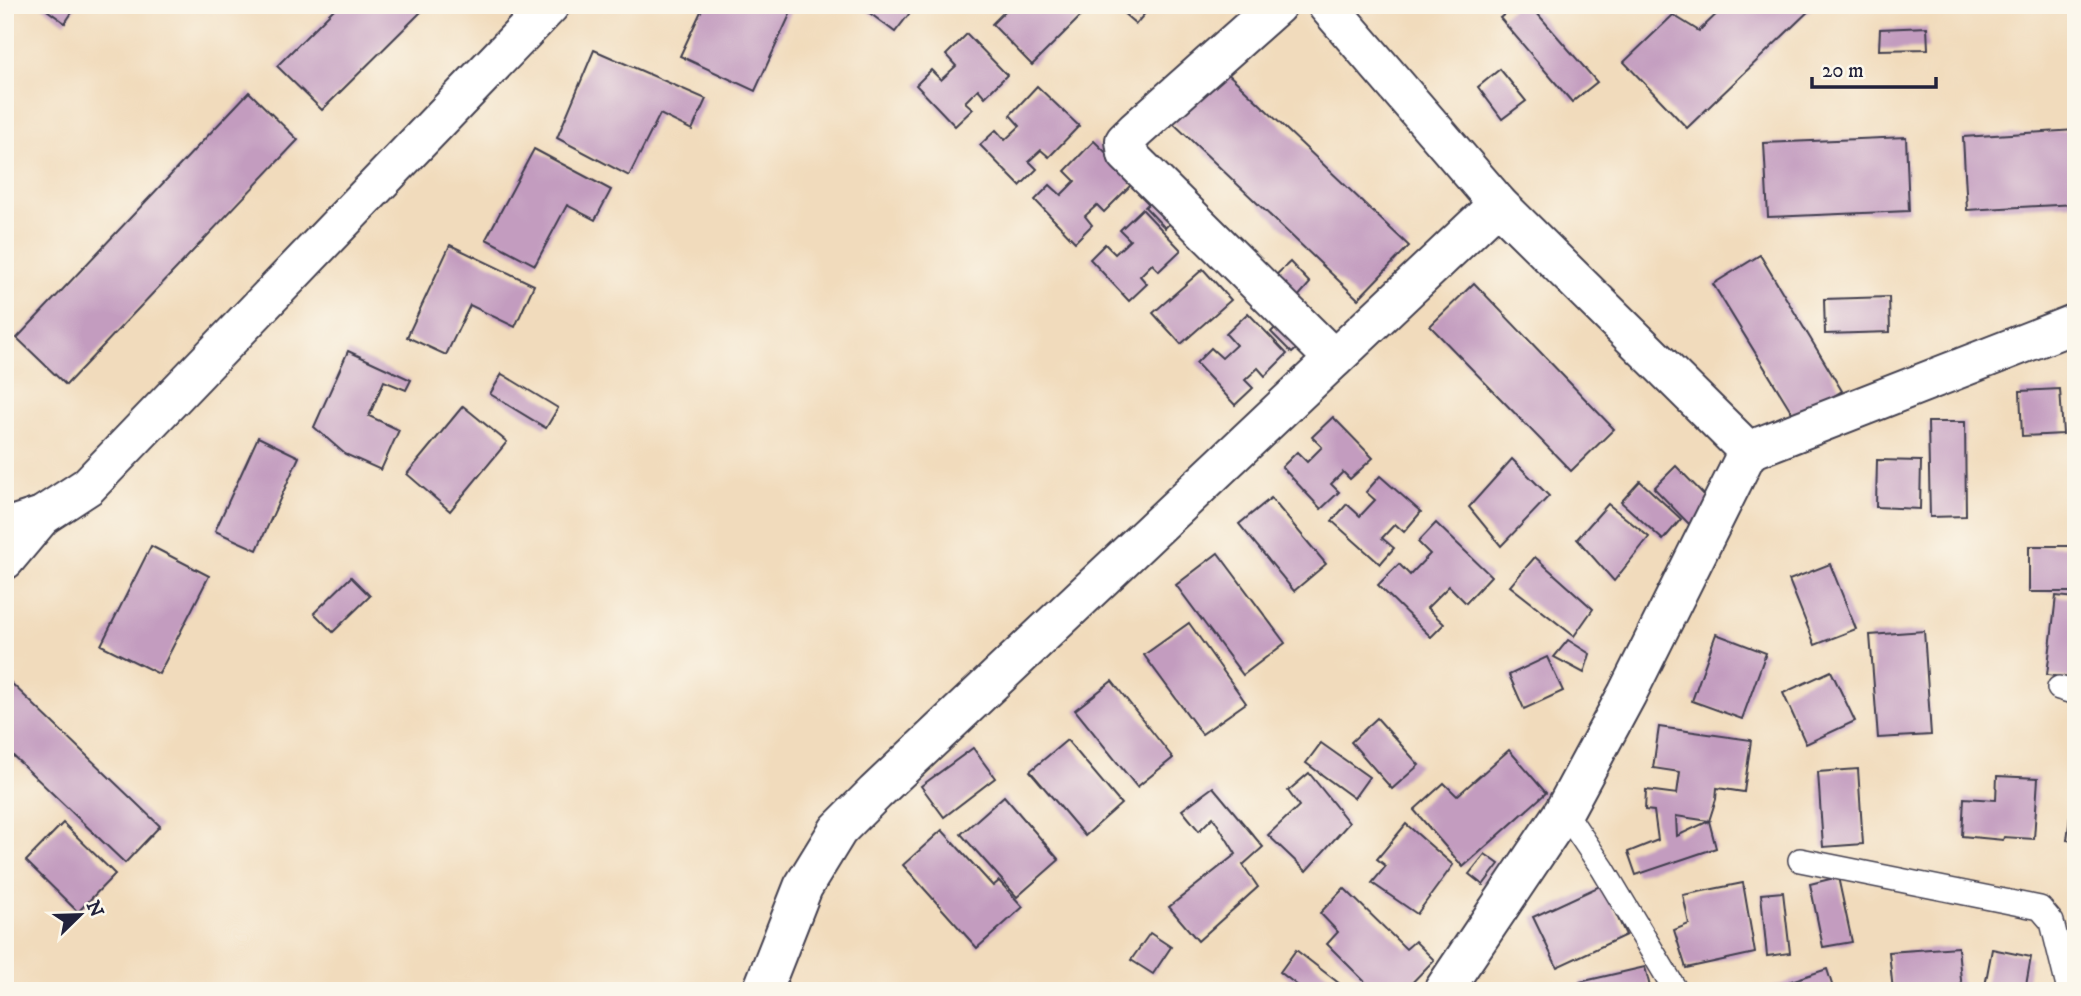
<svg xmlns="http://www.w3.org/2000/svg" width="2081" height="996" font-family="'IM FELL DW Pica',serif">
	<rect width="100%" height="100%" fill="#fbf7ec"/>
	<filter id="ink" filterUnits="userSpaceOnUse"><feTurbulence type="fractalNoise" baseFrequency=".0143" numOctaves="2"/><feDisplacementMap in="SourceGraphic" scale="14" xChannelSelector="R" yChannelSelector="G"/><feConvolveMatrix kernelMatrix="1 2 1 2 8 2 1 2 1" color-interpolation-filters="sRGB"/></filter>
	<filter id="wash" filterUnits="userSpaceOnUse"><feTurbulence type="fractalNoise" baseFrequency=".00686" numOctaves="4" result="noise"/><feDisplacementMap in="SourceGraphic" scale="28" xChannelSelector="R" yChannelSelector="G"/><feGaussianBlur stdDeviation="1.57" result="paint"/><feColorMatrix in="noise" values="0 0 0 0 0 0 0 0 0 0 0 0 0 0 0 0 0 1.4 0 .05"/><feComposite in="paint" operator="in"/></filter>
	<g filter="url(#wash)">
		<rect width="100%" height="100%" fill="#f1dbbc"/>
		<g id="blocks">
			<g fill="#c39cbf" fill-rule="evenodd">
				<path d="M40 5H77L65 23Z"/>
				<path d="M338 5H428L322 110 277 66Z"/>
				<path d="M704 5H787L793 8 755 91 680 56Z"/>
				<path d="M859 5H916L895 32Z"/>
				<path d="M1011 5H1081L1087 10 1032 65 992 24Z"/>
				<path d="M1114 5H1152L1136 24Z"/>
				<path d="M1516 5H1530L1597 82 1572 102 1500 18Z"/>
				<path d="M1726 5H1815L1687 128 1624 62 1673 15 1699 31Z"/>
				<path d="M1927 27 1928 49 1879 50 1880 29Z"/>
				<path d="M967 34 1007 75 985 97 978 89 965 102 973 109 955 126 916 85 931 70 941 80 956 66 946 55Z"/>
				<path d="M594 50 706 99 692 130 660 114 629 176 557 138Z"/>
				<path d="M1223 69 1409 246 1358 299 1173 123Z"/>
				<path d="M1500 69 1526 101 1502 119 1478 87Z"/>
				<path d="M1037 86 1079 126 1049 157 1041 150 1029 161 1037 169 1020 186 980 145 996 130 1005 140 1020 126 1010 115Z"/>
				<path d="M249 92 298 140 66 385 17 338Z"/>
				<path d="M2076 130V204L1967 210 1963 137Z"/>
				<path d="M1906 137 1909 211 1768 217 1764 143Z"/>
				<path d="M1094 141 1135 181 1104 212 1097 205 1085 216 1092 225 1075 242 1035 200 1050 185 1061 195 1075 181 1065 171Z"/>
				<path d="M534 149 611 190 595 220 567 205 535 265 486 239Z"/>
				<path d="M1156 196 1177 216 1165 228 1145 207Z"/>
				<path d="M1142 209 1181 250 1159 271 1152 264 1140 276 1147 284 1129 301 1090 259 1105 244 1115 254 1130 240 1120 230Z"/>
				<path d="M450 245 534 285 515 327 470 305 446 355 407 337Z"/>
				<path d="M1760 255 1842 391 1796 419 1713 284Z"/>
				<path d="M1290 262 1310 283 1297 298 1275 276Z"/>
				<path d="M1203 269 1231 300 1181 344 1153 313Z"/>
				<path d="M1474 283 1614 429 1571 471 1430 326Z"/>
				<path d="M1889 297 1890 332 1825 334 1824 299Z"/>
				<path d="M1248 313 1287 354 1265 376 1258 368 1245 380 1253 388 1235 405 1196 363 1211 348 1222 358 1236 345 1226 334Z"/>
				<path d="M1282 321 1303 343 1292 353 1271 332Z"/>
				<path d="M348 351 411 380 406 390 384 381 369 416 399 430 381 470 345 454 314 427Z"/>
				<path d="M502 374 558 408 546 428 490 394Z"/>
				<path d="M2060 389 2063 434 2022 436 2020 391Z"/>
				<path d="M463 406 507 442 450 511 407 474Z"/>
				<path d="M1333 417 1373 458 1350 479 1343 472 1331 484 1339 492 1321 509 1282 467 1297 452 1307 462 1322 447 1312 437Z"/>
				<path d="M1928 422H1965L1966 516 1930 517Z"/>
				<path d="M258 437 299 457 257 550 215 531Z"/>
				<path d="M1512 459 1549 496 1501 546 1469 507Z"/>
				<path d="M1877 460 1921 461 1920 509 1876 507Z"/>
				<path d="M1676 466 1714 505 1692 527 1654 488Z"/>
				<path d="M1380 476 1421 512 1404 532 1395 524 1382 538 1394 548 1380 564 1332 521 1347 504 1360 516 1375 500 1366 492Z"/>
				<path d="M1640 481 1681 519 1663 540 1621 502Z"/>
				<path d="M1271 498 1326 564 1294 591 1239 524Z"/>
				<path d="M1608 504 1649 537 1614 581 1577 539Z"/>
				<path d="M1436 523 1491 576 1466 603 1449 586 1427 608 1444 624 1431 637 1378 585 1399 564 1410 575 1430 554 1418 542Z"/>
				<path d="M151 546 209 576 159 674 101 645Z"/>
				<rect x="2029" y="546" width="47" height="46"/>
				<path d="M1218 553 1285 643 1243 675 1176 585Z"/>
				<path d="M1535 557 1593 609 1574 636 1510 586Z"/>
				<path d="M1830 564 1856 629 1815 645 1789 580Z"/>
				<path d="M351 577 370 596 333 632 314 613Z"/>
				<path d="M2056 596 2076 598V679L2047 675Z"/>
				<path d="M1189 623 1246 703 1202 734 1144 655Z"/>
				<path d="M1924 631 1931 735 1878 738 1870 635Z"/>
				<path d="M1716 634 1766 653 1742 719 1692 701Z"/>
				<path d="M1568 640 1590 654 1584 673 1554 657Z"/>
				<path d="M1547 657 1563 691 1524 709 1509 675Z"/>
				<path d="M1831 671 1855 721 1806 744 1783 693Z"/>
				<path d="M5 677 160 826 125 863 5 748Z"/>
				<path d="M1112 681 1173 758 1137 787 1075 710Z"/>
				<path d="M1377 718 1419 765 1392 789 1351 742Z"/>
				<path d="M1659 727 1751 740 1744 792 1717 788 1716 799 1709 821 1716 848 1636 875 1628 852 1658 840 1654 811 1645 810 1646 790 1677 794 1680 772 1653 768ZM1676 816 1709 821 1677 836Z"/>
				<path d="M1067 740 1121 804 1085 836 1030 771Z"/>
				<path d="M1321 743 1369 777 1354 798 1306 763Z"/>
				<path d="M973 748 995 778 944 817 921 786Z"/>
				<path d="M1509 750 1546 793 1463 867 1414 810 1444 783 1457 796Z"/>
				<path d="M1858 769 1863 844 1823 847 1818 772Z"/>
				<path d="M1309 773 1349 823 1306 871 1268 835 1299 806 1288 791Z"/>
				<path d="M1997 776 2038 778 2034 839 2004 837 2003 840 1962 836 1964 798 1996 800Z"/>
				<path d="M2074 785H2076V841L2067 840Z"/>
				<path d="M1213 787 1263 847 1243 865 1258 887 1198 941 1169 907 1236 854 1213 817 1199 831 1182 810Z"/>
				<path d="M1004 796 1059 860 1017 897 961 834Z"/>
				<path d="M63 823 115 874 78 912 26 861Z"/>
				<path d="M1406 824 1453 865 1417 914 1372 883 1386 866 1377 859Z"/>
				<path d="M942 830 993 886 999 881 1023 907 977 948 903 865Z"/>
				<path d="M1485 854 1499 864 1483 885 1469 874Z"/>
				<path d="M1838 877 1852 942 1823 947 1810 884Z"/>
				<path d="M1743 883 1755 953 1686 968 1674 930 1689 924 1683 895Z"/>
				<path d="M1602 885 1626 935 1557 967 1533 917Z"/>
				<path d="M1344 888 1406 949 1415 941 1434 960 1404 991H1374L1327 944 1338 932 1320 913Z"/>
				<path d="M1783 892 1790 953 1767 956 1761 894Z"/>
				<path d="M1150 933 1171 947 1153 974 1131 960Z"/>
				<path d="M1958 947 1962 991H1893L1889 952Z"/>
				<path d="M1992 949 2031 957 2025 991H1984Z"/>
				<path d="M1296 950 1349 991H1301L1302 989 1280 972Z"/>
				<path d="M1645 967 1651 991H1582L1580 982Z"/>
				<path d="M1827 969 1834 991H1764V990Z"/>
			</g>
		</g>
	</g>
	<g filter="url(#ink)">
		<use href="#blocks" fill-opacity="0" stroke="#413e4e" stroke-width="2"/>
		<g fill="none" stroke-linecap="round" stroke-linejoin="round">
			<g stroke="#413e4e" stroke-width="26">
				<g id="lane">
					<path d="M2059 688 2076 693"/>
					<path d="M1564 811 1603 869 1676 991"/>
					<path d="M1800 860 2040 908 2052 922 2069 991"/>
				</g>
			</g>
			<g stroke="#413e4e" stroke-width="42">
				<g id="street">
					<path d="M1277 5 1135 131 1125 141 1127 154 1334 359"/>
					<path d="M1327 5 1498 204 1748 451 2076 323"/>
					<path d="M5 528 42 516 88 486 550 5"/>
					<path d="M5 560 42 516"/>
					<path d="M762 991 803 887 838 830 875 793 1498 204"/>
					<path d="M1443 991 1564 811 1627 694 1748 451"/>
				</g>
			</g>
			<use href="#lane" stroke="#fff" stroke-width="23"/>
			<use href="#street" stroke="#fff" stroke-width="38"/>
		</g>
	</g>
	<rect width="2081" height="996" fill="none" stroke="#fbf7ec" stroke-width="28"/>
	<g transform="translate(80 915) rotate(67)" stroke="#fbf7ec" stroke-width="5" paint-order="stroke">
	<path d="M0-5L12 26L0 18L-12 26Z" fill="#22223b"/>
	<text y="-10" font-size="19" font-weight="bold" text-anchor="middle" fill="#22223b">N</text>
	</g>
	<path d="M1812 77v10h124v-10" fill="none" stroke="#22223b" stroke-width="3.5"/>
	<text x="1822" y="77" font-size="21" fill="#22223b" stroke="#fbf7ec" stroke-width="5" paint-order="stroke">20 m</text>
</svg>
